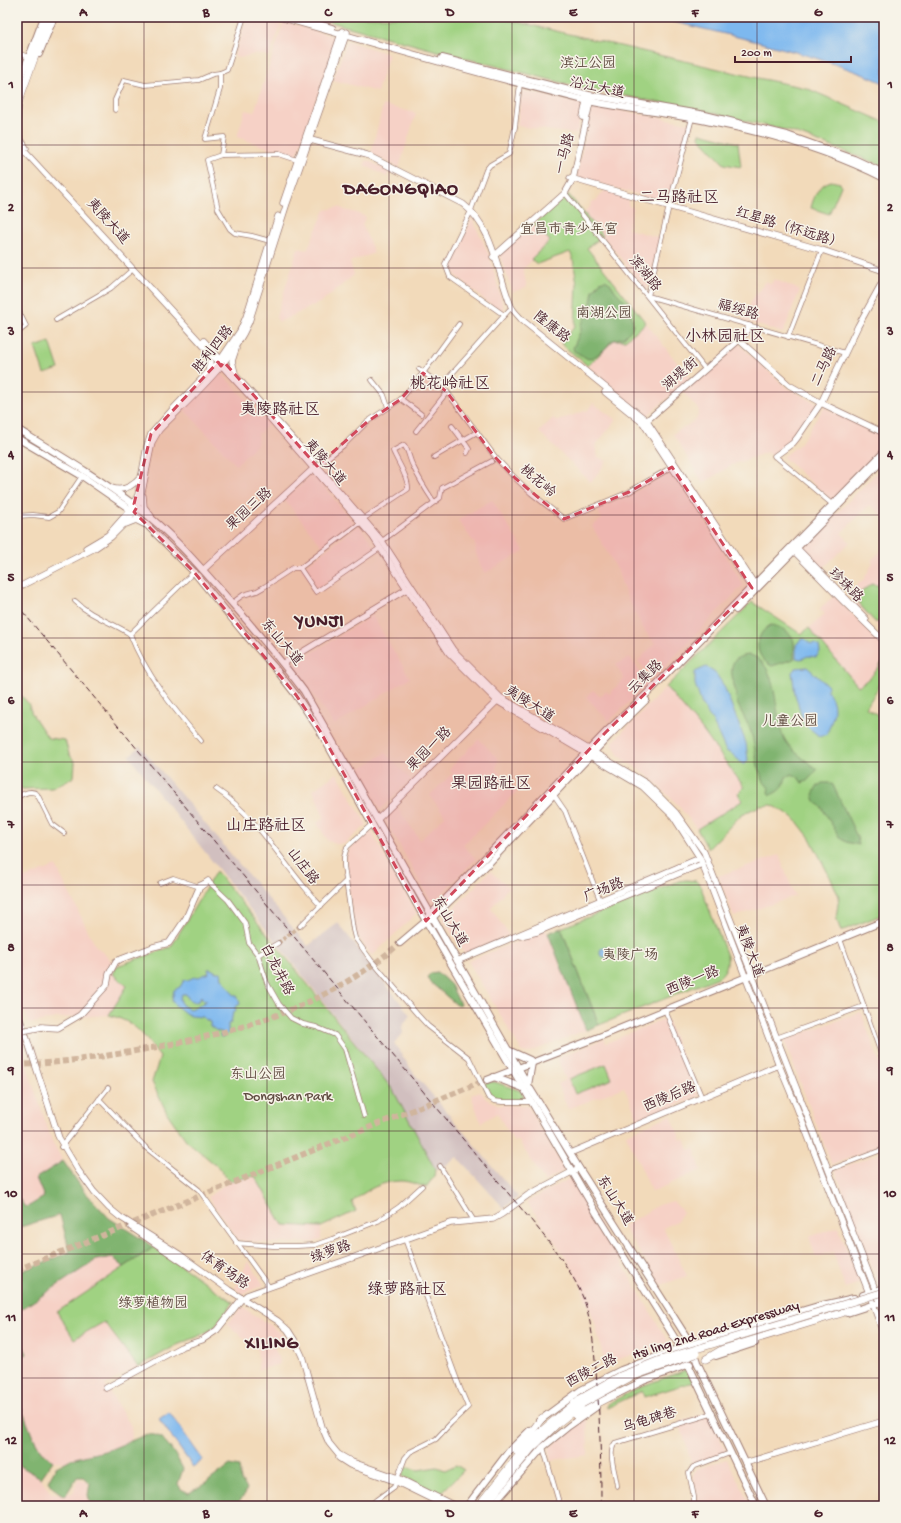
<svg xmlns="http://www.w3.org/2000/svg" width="901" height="1523" font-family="'Gochi Hand','LXGW WenKai TC',sans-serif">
	<rect width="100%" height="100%" fill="#f7f3e8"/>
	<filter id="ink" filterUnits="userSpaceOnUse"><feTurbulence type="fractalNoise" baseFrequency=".025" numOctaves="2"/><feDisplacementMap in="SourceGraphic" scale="8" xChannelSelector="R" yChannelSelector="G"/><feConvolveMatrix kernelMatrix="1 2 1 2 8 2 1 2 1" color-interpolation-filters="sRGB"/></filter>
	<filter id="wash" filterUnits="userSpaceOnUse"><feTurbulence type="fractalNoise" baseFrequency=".012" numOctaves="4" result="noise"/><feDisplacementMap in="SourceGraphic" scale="16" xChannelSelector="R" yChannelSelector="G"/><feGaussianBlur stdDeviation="0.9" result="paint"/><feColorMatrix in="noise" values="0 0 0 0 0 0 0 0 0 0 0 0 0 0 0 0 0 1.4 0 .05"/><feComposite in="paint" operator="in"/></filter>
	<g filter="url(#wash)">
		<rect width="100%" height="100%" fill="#f2daba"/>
		<g fill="#f6d1c6">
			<path d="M247 17H257L281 25 270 56 255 54 240 58 234 56Z"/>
			<path d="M284 21 338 38 296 158 237 137 245 110 254 112Z"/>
			<path d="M347 41 389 54 377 92 333 80Z"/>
			<path d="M522 90 583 104 577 134 517 126Z"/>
			<path d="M383 105 416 113 399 168 371 154Z"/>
			<path d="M592 105 689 123 668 203 576 177Z"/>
			<path d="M367 160 389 171 387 177 364 165Z"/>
			<path d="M605 190 629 197 628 205 633 208 628 229 660 238 647 290 583 213 590 207 591 202 597 200Z"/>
			<path d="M339 207 345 210 357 213 366 217 362 224 374 253 350 262 354 275 321 302 279 322 276 317 298 248 307 250 325 210Z"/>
			<path d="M472 218 490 257 504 309 501 311 487 302 456 276 450 265Z"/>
			<path d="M534 224 550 241 531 259 533 260 523 269 527 287 513 292 499 254Z"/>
			<path d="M774 279 800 290 783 333 742 320 752 300 766 281 771 284Z"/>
			<path d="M646 323 690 379 646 417 588 366 614 340H626Z"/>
			<path d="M738 343 786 387 818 404 795 438 772 456 767 452 732 465 703 483 673 434 696 420 699 410 683 392Z"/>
			<path d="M219 371 269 424 258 434 257 444 236 465 184 409Z"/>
			<path d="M593 403 616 420 595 446 598 457 607 461 591 482 539 432 553 418 557 421 588 410Z"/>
			<path d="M824 407 879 433 882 449 832 501 783 457 800 444Z"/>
			<path d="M882 467 884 470V517L870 505 841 533 850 542 822 569 803 548Z"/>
			<path d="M672 471 704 518 743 585 653 679 638 661 655 643 644 630 625 593 617 569 592 526 602 519 596 507 630 495Z"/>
			<path d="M313 474 354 523 323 547 284 499Z"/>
			<path d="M492 500 524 551 485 573 481 567 476 553 475 544 458 520Z"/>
			<path d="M359 525 375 548 317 590 301 569Z"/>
			<path d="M884 548V632L847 595 864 579 873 563 871 561Z"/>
			<path d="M834 596 884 644V659L880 666 865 682 858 686 809 628 825 614 819 609Z"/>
			<path d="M372 615 410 678 334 725 293 665Z"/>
			<path d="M630 657 648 684 609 721 586 697 593 690 600 697 606 691 609 694 624 679 616 665Z"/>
			<path d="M666 687 700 726 744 787 738 793 743 801 697 829 678 805 648 776 619 756 612 743Z"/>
			<path d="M479 739 498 759 496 770 518 791 463 845 476 859 432 903 385 819 397 807 420 840 445 816 430 795 453 773 449 769Z"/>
			<path d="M385 753 411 780 380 810 358 770Z"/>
			<path d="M337 773 367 825 344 844H336L328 841 317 823 324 817 313 790Z"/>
			<path d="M371 831 417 913 372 956 356 934 347 885 346 858 348 849Z"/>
			<path d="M779 855 795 896 734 917 718 876Z"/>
			<path d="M56 866 95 945 117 966 113 974 128 986 109 1015 56 1018 29 1024 25 1013 17 999V881Z"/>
			<path d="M490 871 509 887 491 908 509 935 465 955 443 919Z"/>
			<path d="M546 930 586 1030 528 1053 523 1052 520 1048 468 961Z"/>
			<path d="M861 1012 884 1075V1145L832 1165 784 1040Z"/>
			<path d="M666 1018 699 1096 639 1121 624 1087 568 1109 558 1084 566 1080 557 1058 604 1039 606 1043Z"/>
			<path d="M17 1037 52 1141 63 1161 56 1166 45 1197 29 1206 24 1207 17 1196V1088L21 1078 17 1066Z"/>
			<path d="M481 1092 486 1099 499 1105 528 1106 565 1170 545 1182 518 1140 514 1142 497 1113 481 1123 471 1095Z"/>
			<path d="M671 1115 681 1140 685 1139 689 1150 694 1148 701 1170 652 1192 626 1134Z"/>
			<path d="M884 1152V1284L879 1286 835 1170Z"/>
			<path d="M255 1176 283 1225 321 1227V1240L314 1242 271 1243 238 1240 208 1197 229 1181Z"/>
			<path d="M572 1177 668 1342 605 1364 595 1323 580 1283 567 1259 527 1202Z"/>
			<path d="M673 1201 683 1212 677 1221 663 1228 687 1276 661 1285 623 1227 658 1205Z"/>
			<path d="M838 1227 860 1283 845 1288 833 1252 816 1257 809 1237Z"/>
			<path d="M112 1257 124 1267 57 1313 104 1322 138 1367 105 1385 131 1426 132 1438 108 1465 53 1461 41 1478 51 1494 73 1493 78 1479 88 1481 87 1496 89 1506H17V1312L96 1260Z"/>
			<path d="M248 1261 264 1285 242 1294 235 1289Z"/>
			<path d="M242 1307 270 1325 281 1334 287 1341 274 1346 280 1364 259 1370 257 1349 227 1324Z"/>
			<path d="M708 1413 727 1453 692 1464 679 1422Z"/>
			<path d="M587 1418 588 1455 552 1460 549 1448 572 1429Z"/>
			<path d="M727 1459 751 1506H697V1496L693 1475 696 1469Z"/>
		</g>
		<path fill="#d1bfbf" d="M140 746 308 946 338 923 410 1015 402 1027 403 1033 394 1043 413 1072 518 1197 504 1208 457 1157 446 1166 435 1169 393 1090 129 756Z"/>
		<g fill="#a0d282" stroke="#757856">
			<path d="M312 17H496L753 77 806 88 884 122V166L792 132 709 112 583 88 437 51Z"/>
			<path d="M700 133 738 143 741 167 724 164 699 137Z"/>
			<path d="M831 181 840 183 841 186 829 214 811 208C814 196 818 185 831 181Z"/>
			<path d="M568 194 603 236 587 248 646 323 625 340H614L588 366 561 344 575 326 577 284 573 259 570 252 537 264 531 259 550 241 534 224Z"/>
			<path d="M50 342 59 369 44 374 35 347Z"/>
			<path d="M871 584 881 586 884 589V623L875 622 859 604 858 595Z"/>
			<path d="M752 602 801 634 809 628 858 686C869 680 878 670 884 659V678L866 708 883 718 884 717V867L881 873 884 882V914L841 931 836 918 839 897 833 883 810 838 796 820 785 812 772 805 760 806 742 814 708 849 697 829 742 801 738 793 744 787 700 727 666 687Z"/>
			<path d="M17 691 28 703 32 714 48 738 65 740 69 754 75 762 74 777 52 788 22 789 17 784Z"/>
			<path d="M216 871 393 1090 435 1169 434 1177 426 1187C418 1185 409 1181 401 1181 382 1181 366 1190 352 1202L356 1211 321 1227 283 1225 255 1176 229 1181 218 1167 186 1140 167 1113 152 1082 160 1057C143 1035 138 1023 109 1015L127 986 113 974 117 966 171 947Z"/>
			<path d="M686 880 696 881 700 885 727 956C728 965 726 971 719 977L599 1025 561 928 679 881Z"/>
			<path d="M606 1064 612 1079 575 1094 569 1079Z"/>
			<path d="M488 1082H495L521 1091 524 1097C518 1104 497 1101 490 1095 487 1092 485 1088 484 1084Z"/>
			<path d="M154 1247 233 1302 214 1328 197 1337 177 1345 138 1367 104 1322 74 1339 57 1312Z"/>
			<path d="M686 1370 693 1382 644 1397 642 1391 607 1408V1404L642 1386Z"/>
			<path d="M456 1465 464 1470 440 1494 402 1476 406 1467 418 1470 437 1467 445 1470Z"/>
		</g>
		<g fill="#80b470" stroke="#656a4e">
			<path d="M605 280 610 283 616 292 626 302 631 312 633 324 631 330 624 337 611 341 606 348 594 357 588 359 574 351 573 348 581 330V325L590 309 593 291 600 282Z"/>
			<path d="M771 625C779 626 794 633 794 643 794 649 794 654 794 659L772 666C754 658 753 634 771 625Z"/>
			<path d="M750 655C780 663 773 715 784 738 791 752 806 759 817 770L807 781 802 783 798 777 792 774 786 777C784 787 779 792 770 795L768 792 769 788C756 776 756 748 751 732 748 723 743 716 739 707 736 702 736 695 735 689 731 673 726 656 750 655Z"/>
			<path d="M822 783H829L833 785 857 837 859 845 846 842 840 838 822 808 815 801 813 795 816 788Z"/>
			<path d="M561 928 599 1025 586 1030 548 933Z"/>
			<path d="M437 972 451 985 459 1002 460 1005 458 1006 430 982 427 977 431 973Z"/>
			<path d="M63 1161 84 1191 109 1218 154 1247 124 1267 112 1257 96 1260 17 1312V1273L70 1252 60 1215 17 1228V1196L25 1207 29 1206 44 1197 36 1178Z"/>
			<path d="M17 1328V1333L27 1354 17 1360Z"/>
			<path d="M17 1397 32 1435 41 1451 53 1461 41 1478 17 1464Z"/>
			<path d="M145 1435C149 1435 154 1434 158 1436 168 1441 178 1459 183 1469L178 1484 181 1489 189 1493 206 1483 230 1465 239 1467 241 1481 247 1488 245 1494 235 1506H91L88 1495 90 1483 83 1477H77L67 1493 64 1496 52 1487 48 1481 56 1467 71 1459 109 1450Z"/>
		</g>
		<g fill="#7db8ef" stroke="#646c8d" fill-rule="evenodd">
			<path d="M653 17H884V83C810 51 731 36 653 17Z"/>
			<path d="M801 639H805L811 644 815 643 819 646 820 652 816 657 808 656 801 659 796 658V645Z"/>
			<path d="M706 667 714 671 724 686 746 743 748 760 744 765 732 754 726 751 712 720 702 705 695 684V672Z"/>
			<path d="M807 667 828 686 827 690C839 707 833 716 827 734L819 736 804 724 795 694 792 672 796 668Z"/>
			<circle cx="605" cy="952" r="5"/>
			<path d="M208 969H211L216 972H221L222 978 234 995H237L240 1004 235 1007 236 1011 233 1012 231 1023 228 1024V1033L222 1037 220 1036 222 1032 217 1031 210 1026V1022L202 1017 191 1016 185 1013 175 1005 172 1001 174 990 180 987 184 980H188L194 977 196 978 209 973ZM182 994H186L189 1000 195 1002 199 1001 201 996 203 1000H207L199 1006 189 1009 182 1005 180 998Z"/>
			<path d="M169 1412 203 1460 193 1467 159 1419Z"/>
		</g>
	</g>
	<g filter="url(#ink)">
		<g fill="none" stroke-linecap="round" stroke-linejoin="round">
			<path stroke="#d0b59d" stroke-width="4" stroke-dasharray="4 2" stroke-linecap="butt" d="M278 943 300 926"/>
			<g stroke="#d0b59d" stroke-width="6" stroke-dasharray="6 3" stroke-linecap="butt">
				<path d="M17 1065C61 1063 103 1057 146 1049 240 1032 327 1007 400 943"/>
				<path d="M17 1270 487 1080"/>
			</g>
			<path stroke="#d0b59d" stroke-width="7" stroke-dasharray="7 3.5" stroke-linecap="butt" d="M474 1506 479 1498"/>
			<g stroke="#9e7c72" stroke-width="5.5">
				<g id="street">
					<path d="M17 53 29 57"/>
					<path d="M220 73V89L205 139 224 137 221 155"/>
					<path d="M115 110V100L124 80 145 85 199 80 213 74 220 73 227 70 244 17"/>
					<path d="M692 118 669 206 648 296 845 353"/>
					<path d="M565 193 705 369"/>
					<path d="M270 241 252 236 235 233 230 229 218 209 207 160 221 155 279 154 297 160"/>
					<path d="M17 308 26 326 17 333"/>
					<path d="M504 315 450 277 445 264 470 213 486 170 490 165 509 154 515 127 520 83"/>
					<path d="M56 320 111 288 133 269"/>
					<path d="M788 337 822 250"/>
					<path d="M419 369 441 386 447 392 496 458 515 478 531 493 564 519 629 492 672 467"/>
					<path d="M372 380 384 395 388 407"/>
					<path d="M441 386 509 310"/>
					<path d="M401 399 421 414"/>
					<path d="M452 426 467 446 469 449 467 453"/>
					<path d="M416 431 447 392"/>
					<path d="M775 456 833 505"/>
					<path d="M434 457 477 432"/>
					<path d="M317 466 344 445 367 422 401 399 423 373 459 324"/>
					<path d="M17 516 33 515 49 517 58 512 82 476"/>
					<path d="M363 519 408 489C409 478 397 461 393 451L404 445C409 451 409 459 413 466 419 479 426 490 434 502"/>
					<path d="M382 541 440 498 442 488 492 461"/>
					<path d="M300 568 360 523"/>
					<path d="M75 601C91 617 112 622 130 634 146 675 173 708 201 741"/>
					<path d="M232 603 243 595 257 591 264 587 293 568H300L316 592 380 548"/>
					<path d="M130 634 194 572"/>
					<path d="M216 789C261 819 285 869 321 906"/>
					<path d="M554 795 565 811 600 900"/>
					<path d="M17 797C23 794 31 789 37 794L52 824 64 833"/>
					<path d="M372 824 347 847 344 857V866L353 930 355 938 371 960 417 1014 428 1026 469 1058 488 1097 494 1101 502 1102H531"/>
					<path d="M160 883 173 878 197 886 208 881 228 900 245 923 249 943 258 955 267 983 279 1004 291 1018 303 1024 316 1027 335 1035 345 1049 364 1116"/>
					<path d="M300 926 346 881"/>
					<path d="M840 939 884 1062"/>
					<path d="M258 955 278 943"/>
					<path d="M665 1010 702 1098"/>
					<path d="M776 1038 864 1006"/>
					<path d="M99 1099 145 1147 199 1190 269 1287"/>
					<path d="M61 1147 108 1088"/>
					<path d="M440 1166 474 1221"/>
					<path d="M829 1170 884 1149"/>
					<path d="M236 1243 273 1246H297L315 1245 332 1239 378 1221 399 1207 422 1186"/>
					<path d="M543 1447 560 1506"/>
					<path d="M617 1486C616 1474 607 1453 615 1443L711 1414"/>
					<path d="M370 1506 376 1500 394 1487 405 1458 410 1452 436 1439 451 1423 468 1407 460 1388 405 1239"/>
					<path d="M694 1506V1497L689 1473 693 1467 730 1453"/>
				</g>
			</g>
			<g stroke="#9e7c72" stroke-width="7">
				<g id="secondary">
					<path d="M583 117 587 96"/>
					<path d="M17 119 18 107"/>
					<path d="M17 128 19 137 26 148"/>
					<path d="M307 139 367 155 463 204C494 228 497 272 511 306 513 311 519 316 522 320L646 420 757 588"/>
					<path d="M17 143 269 417 373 537 449 653 497 701 643 787 673 816 700 858 779 1065 797 1108 869 1293 884 1335"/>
					<path d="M570 178 822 250 884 271"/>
					<path d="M283 203 342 31"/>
					<path d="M493 257 565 193 573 179 591 98"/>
					<path d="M739 340 789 385 821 403 884 433"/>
					<path d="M204 341 313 461"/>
					<path d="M208 353 210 362 208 372"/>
					<path d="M235 373 232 361 236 349"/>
					<path d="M605 392 643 423 753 590"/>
					<path d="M644 423 739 340 746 333 749 326"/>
					<path d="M775 456 793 443 797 438 821 403 858 326 884 279"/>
					<path d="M318 467 382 541 453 650 500 697 646 783 676 813 704 852 884 1312"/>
					<path d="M112 488C124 492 133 486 141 477"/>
					<path d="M143 496 144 507 151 516"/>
					<path d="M126 524 136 520 144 524"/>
					<path d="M794 545 866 619"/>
					<path d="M86 548 108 535 131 509 138 495 147 446 151 434 172 410 221 359 240 331 246 317 278 216"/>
					<path d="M791 548 843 601 884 641"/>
					<path d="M203 570 314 468"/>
					<path d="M17 588 95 548 111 537 129 519 136 510 141 497 152 442 159 430C191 397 230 365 249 322L287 203 347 32"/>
					<path d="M284 663 410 587"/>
					<path d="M377 820 499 699"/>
					<path d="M520 936 537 932 702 864"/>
					<path d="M457 961 700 858"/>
					<path d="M17 1012 25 1033 59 1138 78 1170 94 1192 109 1208 120 1217 179 1254 229 1290 278 1321 288 1330 295 1341 302 1356 322 1427 329 1443 338 1454 352 1462 398 1478 455 1506"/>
					<path d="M42 1027 58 1028 80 1015 107 985 109 974 116 961 153 947 169 943 186 918 199 888 208 881"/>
					<path d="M570 1153 779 1065"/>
					<path d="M131 1227 190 1267"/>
					<path d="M106 1388 181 1347 202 1340 217 1330 240 1301 247 1295 451 1223 493 1219 502 1214 528 1195 579 1168"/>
					<path d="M339 1458 350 1465 397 1482 446 1506"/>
					<path d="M745 1463 884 1421"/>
				</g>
			</g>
			<g stroke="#9e7c72" stroke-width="8">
				<g id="primary">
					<path d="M281 17C382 46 483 75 584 100 626 109 669 113 711 122 770 133 830 151 884 178"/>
					<path d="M296 17 332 28"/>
					<path d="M39 54 54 17"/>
					<path d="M442 58 589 95 705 115 787 135 854 159 884 173"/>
					<path d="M17 85 29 57 44 17"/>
					<path d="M17 429C58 454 99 478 137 507 171 532 203 570 231 602 256 631 281 660 304 691L528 1085 579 1168 691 1344 697 1362 766 1506"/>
					<path d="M17 438 82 476 134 512 194 572 243 632 275 668 296 695 320 731 426 921 597 1214 681 1348 688 1364 756 1506"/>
					<path d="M736 610 884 459"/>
					<path d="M431 919 489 863 609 736 646 700"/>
					<path d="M400 943 426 921 431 914 606 732 655 686 884 452"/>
					<path d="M508 1050 530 1060"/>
					<path d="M494 1077 523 1088"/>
					<path d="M487 1080 604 1035 884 921"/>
					<path d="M528 1085 532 1063"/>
					<path d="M863 1295 884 1288"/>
					<path d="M847 1313 884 1301"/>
					<path d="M716 1356 755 1343"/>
					<path d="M615 1395 643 1381 690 1364"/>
					<path d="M539 1421 581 1390 621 1370 691 1344 818 1306 854 1298"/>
					<path d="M467 1506 509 1451 530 1430"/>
					<path d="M492 1506 543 1447 569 1426 596 1407"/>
				</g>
			</g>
			<g stroke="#9e7c72" stroke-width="8">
				<g id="highway">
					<path d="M17 106 49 17"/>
					<path d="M706 1359 723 1349 842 1313 855 1306"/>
					<path d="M575 1415 618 1393"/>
					<path d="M517 1451 542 1418"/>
					<path d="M483 1500 524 1449 539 1433 580 1399"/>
					<path d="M486 1504 531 1449 557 1424 582 1404"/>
				</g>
			</g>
			<use href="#street" stroke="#fff" stroke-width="4"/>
			<use href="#secondary" stroke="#fff" stroke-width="5.5"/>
			<use href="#primary" stroke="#fff" stroke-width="6"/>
			<use href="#highway" stroke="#fff" stroke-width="7"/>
			<path stroke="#4a1f2b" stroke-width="1" stroke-dasharray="6 3" stroke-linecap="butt" d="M17 605 493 1175C522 1211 568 1258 584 1300 592 1323 594 1348 596 1372 600 1417 601 1461 601 1506"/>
			<g stroke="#9e7c72" stroke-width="7" stroke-linecap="butt">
				<path id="secondary-bridge" d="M17 1032 42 1027"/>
			</g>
			<g stroke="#9e7c72" stroke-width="8" stroke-linecap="butt">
				<g id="highway-bridge">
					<path d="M580 1399 620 1376 660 1360 884 1292"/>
					<path d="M582 1404 631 1377 696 1354"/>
				</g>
			</g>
			<use href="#secondary-bridge" stroke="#fff" stroke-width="5.5"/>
			<use href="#highway-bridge" stroke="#fff" stroke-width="7"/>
		</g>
	</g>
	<path fill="#d1495b" fill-opacity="0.2" stroke="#d1495b" stroke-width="3" stroke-dasharray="8 5" stroke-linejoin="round" d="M218 362 221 366 224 362 317 466 367 422 401 399 423 373 447 392 493 455 515 478 564 519 629 492 672 467 752 588 606 732 426 921 320 731 296 695 194 572 134 512 137 507 134 504 151 434Z"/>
	<path fill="none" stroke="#4a1f2b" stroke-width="1" stroke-opacity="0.55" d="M144 17V1506M267 17V1506M389 17V1506M512 17V1506M634 17V1506M757 17V1506M17 145H884M17 268H884M17 392H884M17 515H884M17 638H884M17 762H884M17 885H884M17 1008H884M17 1131H884M17 1254H884M17 1378H884"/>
	<g text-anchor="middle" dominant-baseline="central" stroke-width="3" stroke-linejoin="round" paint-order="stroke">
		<g font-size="14" fill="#604c41" stroke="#f7f3e8">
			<text x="588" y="64">滨江公园</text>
			<text x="569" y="230">宜昌市青少年宫</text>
			<text x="604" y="314">南湖公园</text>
			<text x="790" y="722">儿童公园</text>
			<text x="630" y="956">夷陵广场</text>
			<text x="258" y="1075">东山公园</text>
			<text x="288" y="1097">Dongshan Park</text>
			<text x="153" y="1304">绿萝植物园</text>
		</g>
		<g font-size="14" fill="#4a1f2b" stroke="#f7f3e8">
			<text transform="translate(597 89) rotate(12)">沿江大道</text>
			<text transform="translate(566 154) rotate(-76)">一马路</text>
			<text transform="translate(107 222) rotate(48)">夷陵大道</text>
			<text transform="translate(789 229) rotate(17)">红星路（怀远路）</text>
			<text transform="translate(644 274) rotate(51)">滨湖路</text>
			<text transform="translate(738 311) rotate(16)">福绥路</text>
			<text transform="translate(551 328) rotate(38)">隆康路</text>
			<text transform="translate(214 350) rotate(-52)">胜利四路</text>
			<text transform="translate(825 367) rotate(-65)">二马路</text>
			<text transform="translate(681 375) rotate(-41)">湖堤街</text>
			<text transform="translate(324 463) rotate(49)">夷陵大道</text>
			<text transform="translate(537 482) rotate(41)">桃花岭</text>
			<text transform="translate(250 510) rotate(-42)">果园三路</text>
			<text transform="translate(845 586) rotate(45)">珍珠路</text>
			<text transform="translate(281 643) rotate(50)">东山大道</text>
			<text transform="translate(646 678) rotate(-44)">云集路</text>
			<text transform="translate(529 705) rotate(32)">夷陵大道</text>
			<text transform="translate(430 750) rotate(-45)">果园一路</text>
			<text transform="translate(302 867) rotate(53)">山庄路</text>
			<text transform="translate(604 891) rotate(-22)">广场路</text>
			<text transform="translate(449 922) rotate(60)">东山大道</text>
			<text transform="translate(748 951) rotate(69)">夷陵大道</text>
			<text transform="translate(276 970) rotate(63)">白龙井路</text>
			<text transform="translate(693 982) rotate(-22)">西陵一路</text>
			<text transform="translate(670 1098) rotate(-23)">西陵后路</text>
			<text transform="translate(614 1201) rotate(58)">东山大道</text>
			<text transform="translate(331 1253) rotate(-20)">绿萝路</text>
			<text transform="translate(224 1271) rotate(35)">体育场路</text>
			<text transform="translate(716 1331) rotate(-17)">Hsi ling 2nd Road Expressway</text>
			<text transform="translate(592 1372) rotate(-28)">西陵二路</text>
			<text transform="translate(650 1421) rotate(-17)">乌龟碑巷</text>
		</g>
		<g font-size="16" fill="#4a1f2b" stroke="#f7f3e8">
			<text x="679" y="199">二马路社区</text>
			<text x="725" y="338">小林园社区</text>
			<text x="450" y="385">桃花岭社区</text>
			<text x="280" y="411">夷陵路社区</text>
			<text x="491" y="785">果园路社区</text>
			<text x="266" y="827">山庄路社区</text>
			<text x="407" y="1291">绿萝路社区</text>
		</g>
		<g font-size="18" font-weight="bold" letter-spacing="1" fill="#4a1f2b" stroke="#f7f3e8">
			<text x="401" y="190">DAGONGQIAO</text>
			<text x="320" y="622">YUNJI</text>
			<text x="272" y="1344">XILING</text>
		</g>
	</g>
	<rect width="901" height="1523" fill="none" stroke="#f7f3e8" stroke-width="44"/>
	<path d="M735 56v6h116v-6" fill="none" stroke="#4a1f2b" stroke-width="2"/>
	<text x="741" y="56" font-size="12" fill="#4a1f2b" stroke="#f7f3e8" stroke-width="3" paint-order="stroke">200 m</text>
	<rect x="22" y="22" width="857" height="1479" fill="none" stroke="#4a1f2b" stroke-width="1.5"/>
	<g font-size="13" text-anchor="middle" font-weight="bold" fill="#4a1f2b">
		<text x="83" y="16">A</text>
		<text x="206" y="16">B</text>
		<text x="328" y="16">C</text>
		<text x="450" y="16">D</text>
		<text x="573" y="16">E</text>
		<text x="695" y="16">F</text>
		<text x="818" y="16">G</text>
		<text x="11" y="88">1</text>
		<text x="890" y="88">1</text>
		<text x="11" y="211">2</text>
		<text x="890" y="211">2</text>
		<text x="11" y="335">3</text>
		<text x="890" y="335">3</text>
		<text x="11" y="458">4</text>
		<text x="890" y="458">4</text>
		<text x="11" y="581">5</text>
		<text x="890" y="581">5</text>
		<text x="11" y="704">6</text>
		<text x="890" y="704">6</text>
		<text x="11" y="828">7</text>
		<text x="890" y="828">7</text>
		<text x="11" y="951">8</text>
		<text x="890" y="951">8</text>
		<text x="11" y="1074">9</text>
		<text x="890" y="1074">9</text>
		<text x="11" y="1197">10</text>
		<text x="890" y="1197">10</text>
		<text x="11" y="1321">11</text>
		<text x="890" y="1321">11</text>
		<text x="11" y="1444">12</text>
		<text x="890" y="1444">12</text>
		<text x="83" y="1517">A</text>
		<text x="206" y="1517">B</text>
		<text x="328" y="1517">C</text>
		<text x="450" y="1517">D</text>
		<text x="573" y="1517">E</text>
		<text x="695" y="1517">F</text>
		<text x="818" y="1517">G</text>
	</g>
</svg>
